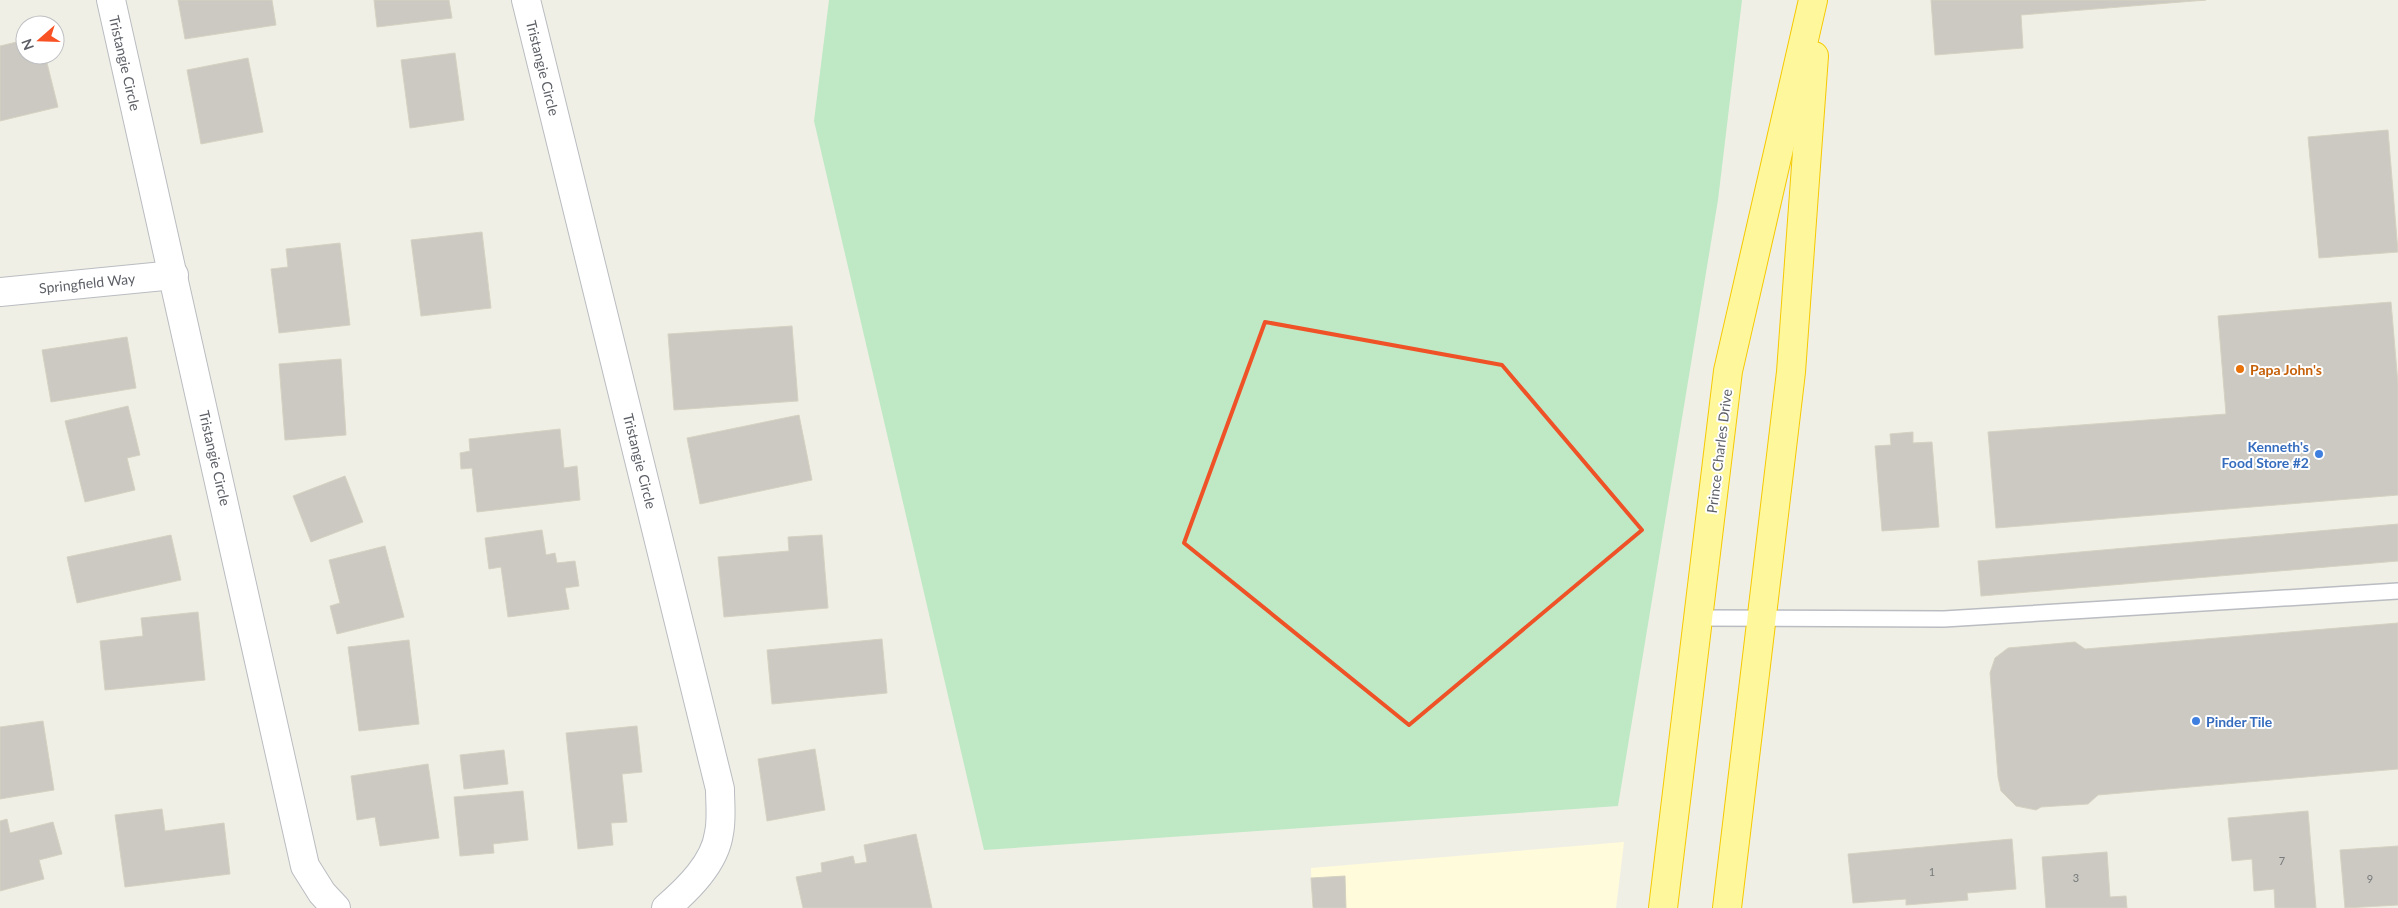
<svg xmlns="http://www.w3.org/2000/svg" width="2398" height="908" font-family="Lato,sans-serif">
	<rect width="100%" height="100%" fill="#f0efe5"/>
	<path fill="#fffbdb" d="M1624 842 1616 908H1312L1311 868Z"/>
	<path fill="#bfe9c5" d="M829 0H1742L1718 200 1618 806 984 850 814 121Z"/>
	<g fill="#cbc9c1" stroke="#d5d2c2">
		<path d="M178 0H272L276 25 185 39Z"/>
		<path d="M374 0H449L452 18 377 27Z"/>
		<path d="M1931 0H2206L2021 15 2023 48 1935 55Z"/>
		<path d="M25 40V55H45L58 107 0 121V46Z"/>
		<path d="M455 53 464 120 410 128 401 60Z"/>
		<path d="M248 58 263 132 201 144 187 70Z"/>
		<path d="M2388 130 2398 252 2319 258 2308 137Z"/>
		<path d="M482 232 491 308 421 316 411 240Z"/>
		<path d="M340 243 350 325 279 333 271 269 288 267 286 249Z"/>
		<path d="M2391 302 2398 384V495L1996 528 1988 432 2226 414 2218 316Z"/>
		<path d="M792 326 798 401 674 410 668 334Z"/>
		<path d="M127 337 136 388 51 402 42 350Z"/>
		<path d="M341 359 346 435 285 440 279 364Z"/>
		<path d="M128 406 140 455 127 458 135 490 85 502 65 421Z"/>
		<path d="M799 415 812 480 700 504 687 438Z"/>
		<path d="M560 429 564 468 577 466 580 500 477 512 472 468 461 469 460 453 470 451 469 439Z"/>
		<path d="M1913 432V443L1932 442 1939 527 1882 531 1875 446 1891 445 1890 434Z"/>
		<path d="M345 476 363 522 311 542 293 496Z"/>
		<path d="M2398 524V561L1981 596 1978 561Z"/>
		<path d="M542 530 546 555 555 553 557 563 575 561 579 586 565 588 569 609 508 617 501 567 489 569 485 538Z"/>
		<path d="M171 535 181 580 77 603 67 557Z"/>
		<path d="M822 535 828 608 724 617 718 557 789 551 788 537Z"/>
		<path d="M385 546 404 617 337 634 330 606 340 603 329 560Z"/>
		<path d="M198 612 205 680 105 690 100 641 143 636 141 618Z"/>
		<path d="M2398 623V769L2098 795 2088 804 2041 807 2036 810 2016 806 2001 791 1998 777 1990 673 1995 658 2008 648 2075 642 2085 649Z"/>
		<path d="M882 639 887 693 772 704 767 650Z"/>
		<path d="M409 640 419 724 359 731 348 647Z"/>
		<path d="M43 721 54 790 0 799V727Z"/>
		<path d="M637 726 642 772 622 774 627 822 611 823 613 845 578 849 566 733Z"/>
		<path d="M815 749 825 810 767 821 758 759Z"/>
		<path d="M504 750 508 784 464 789 460 755Z"/>
		<path d="M428 764 439 838 380 846 375 817 357 820 351 776Z"/>
		<path d="M523 791 528 840 493 844 494 853 460 856 454 797Z"/>
		<path d="M162 809 165 831 224 823 230 874 125 887 115 815Z"/>
		<path d="M2308 811 2316 908H2275L2274 889 2254 891 2252 859 2232 861 2228 818Z"/>
		<path d="M7 819 10 833 53 822 62 854 39 860 44 879 0 891V821Z"/>
		<path d="M916 834 932 908H803L796 877 822 872 821 863 853 856 855 864 867 862 864 845Z"/>
		<path d="M2012 839 2016 889 1967 893 1968 900 1906 905V899L1853 903 1848 854Z"/>
		<path d="M2398 846V905L2345 908 2340 850Z"/>
		<path d="M2107 852 2110 897 2126 896 2127 908H2046L2042 857Z"/>
		<path d="M1345 876 1346 908H1313L1311 878Z"/>
	</g>
	<g fill="none" stroke-linecap="round" stroke-linejoin="round">
		<g stroke="#b9bcc1" stroke-width="18">
			<path id="service" d="M1698 618 1944 619 2398 591"/>
		</g>
		<g stroke="#b9bcc1" stroke-width="30">
			<g id="minor">
				<path d="M111 0 305 866 322 893 336 908"/>
				<path d="M526 0 720 789C720 803 722 819 719 833 715 863 688 889 666 908"/>
				<path d="M0 292 174 275"/>
			</g>
		</g>
		<g stroke="#f5c900" stroke-width="30">
			<g id="trunk">
				<path d="M1663 908 1728 371 1813 0"/>
				<path d="M1727 908 1791 372 1814 56"/>
			</g>
		</g>
		<use href="#service" stroke="#fff" stroke-width="15"/>
		<use href="#minor" stroke="#fff" stroke-width="28"/>
		<use href="#trunk" stroke="#fff79c" stroke-width="28"/>
	</g>
	<path fill="none" stroke="#ef5227" stroke-width="4" stroke-linejoin="round" d="M1265 322 1502 365 1642 530 1409 725 1184 543Z"/>
	<circle fill="#e8710a" stroke="#fff" stroke-width="2" cx="2240" cy="369" r="5"/>
	<g fill="#3f7fe0" stroke="#fff" stroke-width="2">
		<circle cx="2319" cy="454" r="5"/>
		<circle cx="2196" cy="721" r="5"/>
	</g>
	<g text-anchor="middle" dominant-baseline="central" stroke-width="4" stroke-linejoin="round" paint-order="stroke">
		<g font-size="11" fill="#787a7d">
			<text x="2282" y="860">7</text>
			<text x="1932" y="871">1</text>
			<text x="2076" y="877">3</text>
			<text x="2370" y="878">9</text>
		</g>
		<g font-size="14" fill="#5c5f66" stroke="#fff">
			<text transform="translate(125 63) rotate(77)">Tristangie Circle</text>
			<text transform="translate(543 68) rotate(76)">Tristangie Circle</text>
			<text transform="translate(87 283) rotate(-6)">Springfield Way</text>
			<text transform="translate(1719 451) rotate(-83)">Prince Charles Drive</text>
			<text transform="translate(215 458) rotate(77)">Tristangie Circle</text>
			<text transform="translate(640 461) rotate(76)">Tristangie Circle</text>
		</g>
		<g font-size="14" font-weight="bold" fill="#c56008" stroke="#fff" text-anchor="start">
			<text x="2250" y="369">Papa John's</text>
		</g>
		<g font-size="14" font-weight="bold" fill="#366cbe" stroke="#fff" text-anchor="end">
			<text x="2309" y="446">Kenneth's<tspan x="2309" dy="16">Food Store #2</tspan></text>
			<text x="2206" y="721" text-anchor="start">Pinder Tile</text>
		</g>
	</g>
	<g transform="translate(40 40) rotate(250)"><circle r="24" fill="#ffffff" stroke="#bebfc2"/>
	<path d="M0-4L9 19L0 12L-9 19Z" fill="#f75124"/>
	<text y="-8" font-size="14" font-weight="bold" text-anchor="middle" fill="#5c5f66">N</text>
	</g>
</svg>
